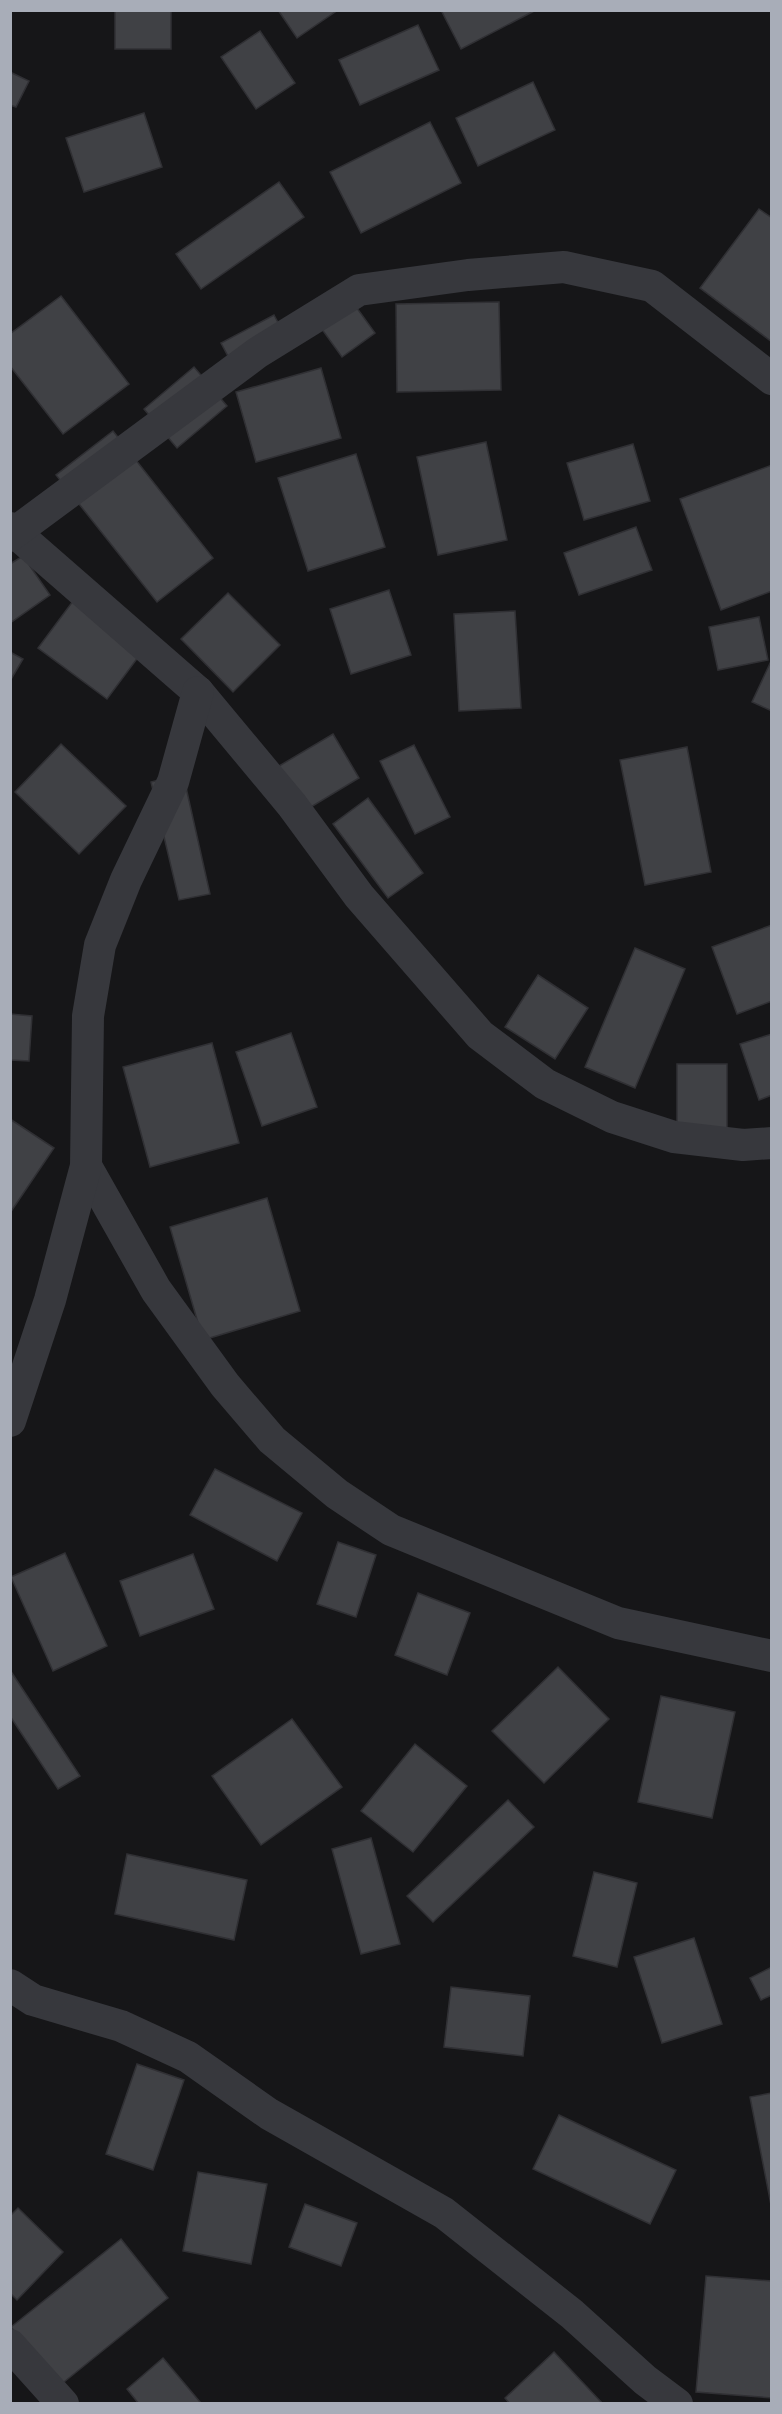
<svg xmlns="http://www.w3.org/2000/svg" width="782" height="2414" font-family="'Open Sans',sans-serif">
	<rect width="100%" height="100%" fill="#161618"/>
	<g fill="#404145" stroke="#303034" stroke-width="1.5">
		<rect x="115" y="10" width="56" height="39"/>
		<path d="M278 10H338L297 38Z"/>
		<path d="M441 10H536L461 49Z"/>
		<path d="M418 25 439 70 360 105 339 60Z"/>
		<path d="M260 31 295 83 256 109 221 57Z"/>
		<path d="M10 72 29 81 16 107 10 105Z"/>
		<path d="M533 82 555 130 478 166 456 118Z"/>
		<path d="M144 113 162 167 84 192 66 138Z"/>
		<path d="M430 122 461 183 361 233 330 172Z"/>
		<path d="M279 182 304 217 201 289 176 254Z"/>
		<path d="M759 209 772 218V342L700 288Z"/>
		<path d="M341 286 375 333 342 357 308 310Z"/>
		<path d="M61 296 129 384 63 434 10 366V334Z"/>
		<path d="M499 302 501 390 397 392 396 304Z"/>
		<path d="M274 315 290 345 237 373 221 343Z"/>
		<path d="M194 367 227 406 177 448 144 409Z"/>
		<path d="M321 368 341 438 256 462 236 392Z"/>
		<path d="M113 431 213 558 157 602 56 475Z"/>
		<path d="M486 442 507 540 438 555 417 457Z"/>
		<path d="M633 444 650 501 584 520 567 463Z"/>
		<path d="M356 454 385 547 308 571 278 478Z"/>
		<path d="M772 465V591L721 610 680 499Z"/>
		<path d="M636 527 652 570 579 595 564 553Z"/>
		<path d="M23 556 50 595 10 623V564Z"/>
		<path d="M389 590 411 655 351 674 330 609Z"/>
		<path d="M79 593 148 644 107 699 38 648Z"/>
		<path d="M228 593 280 645 233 692 181 639Z"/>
		<path d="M515 611 521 708 459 711 454 614Z"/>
		<path d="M759 617 768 660 718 670 709 627Z"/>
		<path d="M10 652 23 659 10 681Z"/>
		<path d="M772 659V711L752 702Z"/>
		<path d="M333 734 359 778 301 813 274 769Z"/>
		<path d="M61 744 126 806 79 854 15 792Z"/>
		<path d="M414 745 450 817 415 834 380 761Z"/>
		<path d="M687 747 711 872 645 885 620 760Z"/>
		<path d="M183 774 210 894 179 900 151 782Z"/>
		<path d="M368 798 423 873 388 898 333 824Z"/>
		<path d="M772 925V1001L737 1014 712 947Z"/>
		<path d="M635 948 685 969 635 1088 585 1067Z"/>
		<path d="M538 975 588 1008 555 1059 505 1027Z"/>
		<path d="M10 1014 32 1016 29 1061 10 1060Z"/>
		<path d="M291 1033 317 1107 262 1126 236 1052Z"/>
		<path d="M772 1034V1095L759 1100 740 1044Z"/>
		<path d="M212 1043 239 1143 150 1167 123 1067Z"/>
		<rect x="677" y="1064" width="50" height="64"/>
		<path d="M10 1119 54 1148 10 1213Z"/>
		<path d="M267 1198 300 1311 203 1340 170 1227Z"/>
		<path d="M215 1469 302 1513 277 1561 190 1515Z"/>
		<path d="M338 1542 376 1555 356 1617 317 1604Z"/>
		<path d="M65 1553 107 1646 53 1671 11 1577Z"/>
		<path d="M193 1554 214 1609 140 1636 120 1581Z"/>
		<path d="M418 1593 470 1613 447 1675 395 1655Z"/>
		<path d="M558 1667 609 1719 544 1783 492 1731Z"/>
		<path d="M10 1670 80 1776 58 1789 10 1716Z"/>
		<path d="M661 1696 735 1712 712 1818 638 1802Z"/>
		<path d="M292 1719 342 1787 261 1845 212 1776Z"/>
		<path d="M415 1744 467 1786 413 1852 361 1811Z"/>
		<path d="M508 1800 534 1827 433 1922 407 1896Z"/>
		<path d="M371 1838 400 1944 361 1954 332 1849Z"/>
		<path d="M127 1854 247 1880 234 1940 115 1914Z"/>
		<path d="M594 1872 637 1883 617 1967 573 1956Z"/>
		<path d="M694 1938 722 2024 662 2043 634 1957Z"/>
		<path d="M772 1967V1995L761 2000 750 1978Z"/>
		<path d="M451 1987 530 1996 523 2056 444 2047Z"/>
		<path d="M137 2064 184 2080 153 2170 106 2154Z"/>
		<path d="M772 2093V2210L750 2097Z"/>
		<path d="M559 2115 676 2170 650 2224 533 2169Z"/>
		<path d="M198 2172 267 2184 251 2264 183 2251Z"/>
		<path d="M305 2204 357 2223 341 2266 289 2247Z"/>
		<path d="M18 2208 63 2252 17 2300 10 2293V2216Z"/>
		<path d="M121 2239 168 2298 59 2386 11 2327Z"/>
		<path d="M706 2276 772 2281V2398L696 2392Z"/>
		<path d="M554 2352 603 2404H510L505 2398Z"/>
		<path d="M163 2358 200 2402 198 2404H139L127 2389Z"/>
	</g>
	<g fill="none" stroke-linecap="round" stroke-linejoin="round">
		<g stroke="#37383d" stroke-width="32">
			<path d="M10 528 198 692 292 805 359 896 480 1035 545 1084 612 1117 674 1137 743 1145 772 1143"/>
			<path d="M10 536 257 353 359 290 468 275 564 267 652 286 772 379"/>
			<path d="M86 1166 156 1290 225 1385 272 1440 337 1494 391 1530 618 1623 772 1656"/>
			<path d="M10 1421 50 1300 86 1166 88 1016 100 945 126 880 173 782 198 692"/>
			<path d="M10 1985 33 2000 121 2026 188 2057 269 2114 444 2213 572 2314 645 2380 677 2404"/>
			<path d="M10 2345 63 2404"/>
		</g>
	</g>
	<rect width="782" height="2414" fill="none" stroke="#a8adb8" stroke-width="24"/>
</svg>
